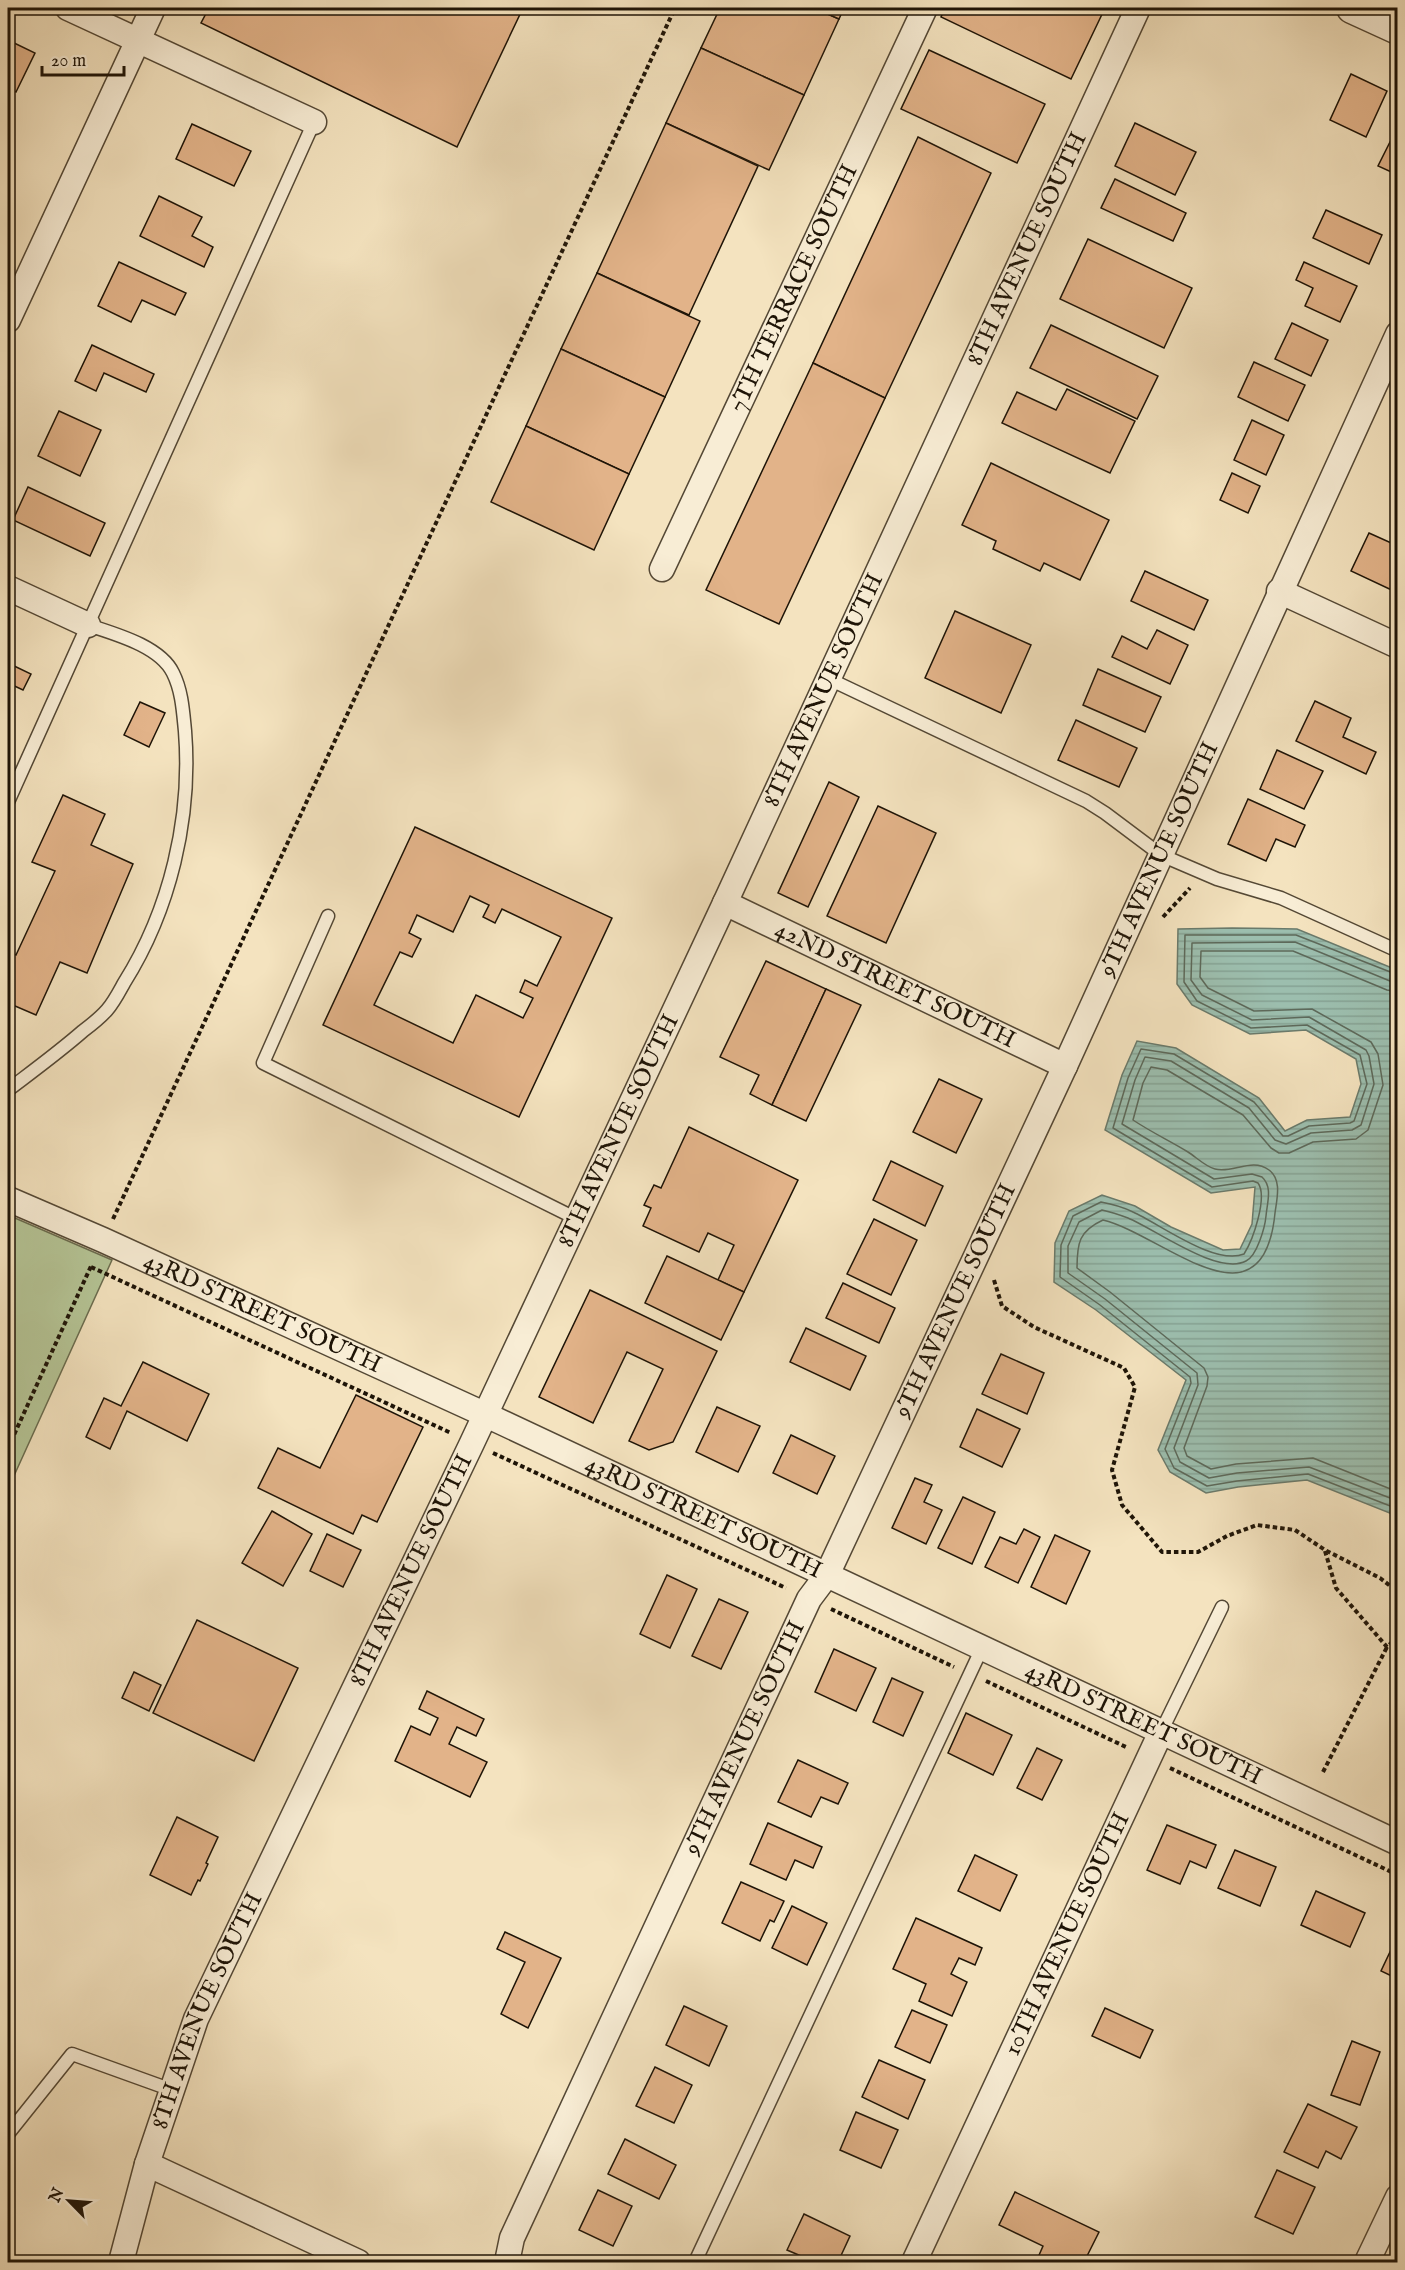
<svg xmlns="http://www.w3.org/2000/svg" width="1405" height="2270" font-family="'IM FELL English',serif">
	<defs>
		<pattern id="water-rules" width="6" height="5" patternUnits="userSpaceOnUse" patternTransform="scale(1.5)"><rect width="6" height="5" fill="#9cbeae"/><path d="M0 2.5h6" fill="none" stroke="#86a294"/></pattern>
	</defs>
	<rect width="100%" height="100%" fill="#f4e3bf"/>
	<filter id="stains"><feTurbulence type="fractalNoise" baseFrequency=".00333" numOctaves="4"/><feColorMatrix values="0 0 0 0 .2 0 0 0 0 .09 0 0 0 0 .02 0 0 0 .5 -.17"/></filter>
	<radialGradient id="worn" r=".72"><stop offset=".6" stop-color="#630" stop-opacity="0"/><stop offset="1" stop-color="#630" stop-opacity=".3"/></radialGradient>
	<path fill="#b5c596" stroke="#6a6c4e" stroke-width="1.5" d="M8 1215 112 1260 8 1489Z"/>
	<path fill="url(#water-rules)" stroke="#6a7a6b" stroke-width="1.5" d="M1232 928 1297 929 1397 970V1516L1307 1480 1238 1487 1206 1493 1170 1472 1158 1450 1186 1380 1096 1310 1054 1282 1055 1243 1069 1211 1102 1195 1135 1206 1171 1227 1223 1250 1240 1249 1252 1224 1255 1187 1211 1193 1105 1130 1122 1075 1137 1041 1176 1048 1259 1098 1285 1131 1307 1120 1350 1117 1361 1084 1356 1059 1306 1030 1250 1034 1192 1005 1177 984 1178 929Z"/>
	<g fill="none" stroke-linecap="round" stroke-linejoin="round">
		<g stroke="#5d695a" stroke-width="1.5">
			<path d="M1398 975 1296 935H1185L1184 982 1197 1001 1251 1028 1307 1025 1360 1055 1367 1084 1354 1121 1350 1123 1309 1126 1288 1136H1283L1254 1102 1174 1054 1141 1049 1128 1078 1113 1128 1212 1187 1253 1181 1258 1183C1268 1197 1253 1240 1244 1254 1215 1266 1160 1224 1133 1212 1123 1207 1112 1204 1101 1202L1073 1216 1061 1245 1060 1277 1100 1305 1190 1377 1191 1383 1165 1449 1174 1468 1207 1486 1237 1481 1308 1474 1398 1509"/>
			<path d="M1398 982 1390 981 1295 942 1192 943 1191 980 1202 995 1252 1020 1309 1017 1366 1050 1369 1056 1374 1084 1361 1125 1352 1130 1311 1133 1286 1144 1275 1140 1249 1108 1171 1061 1145 1057 1135 1080 1122 1124 1214 1179 1252 1174 1262 1177C1273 1187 1267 1203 1266 1216 1265 1227 1257 1256 1246 1261 1218 1276 1155 1229 1128 1218 1120 1215 1111 1212 1102 1210L1079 1222 1068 1246V1273L1105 1299 1197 1373 1198 1385 1174 1448 1180 1462 1209 1478 1237 1473 1309 1467 1398 1501"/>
			<path d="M1398 992 1387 990 1293 951H1201L1200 977 1208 988 1254 1011 1312 1009 1371 1042 1378 1054 1383 1085 1368 1130 1356 1139 1313 1142 1289 1153H1279L1271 1148 1243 1115 1167 1070 1151 1067 1143 1083 1133 1120C1151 1132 1170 1141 1188 1152 1196 1157 1206 1167 1215 1169 1232 1174 1252 1157 1269 1170 1282 1180 1277 1198 1275 1213 1263 1336 1162 1234 1103 1220 1079 1231 1077 1243 1077 1268L1110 1292 1204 1368 1208 1377 1207 1386 1184 1448 1187 1456 1211 1469 1236 1464 1313 1458 1398 1492"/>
		</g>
	</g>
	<g fill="#e2b389" stroke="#1e1407" stroke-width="1.5" fill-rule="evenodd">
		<path d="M209 8 321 9 523 8 457 147 201 23Z"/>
		<path d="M720 8H814L839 19 804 95 701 48Z"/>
		<path d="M814 8H844L839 19Z"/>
		<path d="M945 8H1105L1071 79 941 17Z"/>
		<path d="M8 40 35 53 16 92 8 88Z"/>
		<path d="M701 48 804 95 769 170 666 123Z"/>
		<path d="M929 50 1045 104 1017 163 901 109Z"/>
		<path d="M1351 74 1387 91 1366 137 1330 120Z"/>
		<path d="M666 123 758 166 689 315 597 273Z"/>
		<path d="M1135 123 1196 152 1175 195 1115 166Z"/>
		<path d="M192 124 251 151 234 186 176 159Z"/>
		<path d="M1398 126V175L1378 166Z"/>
		<path d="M918 137 991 173 885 398 813 363Z"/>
		<path d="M1115 179 1186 213 1173 241 1101 208Z"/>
		<path d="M159 196 202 217 192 236 213 247 204 267 140 236Z"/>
		<path d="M1326 210 1382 235 1369 264 1313 238Z"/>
		<path d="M1088 239 1192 288 1164 348 1060 299Z"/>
		<path d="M119 262 186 293 175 315 142 300 131 322 98 306Z"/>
		<path d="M1304 262 1357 286 1340 322 1305 306 1313 288 1296 280Z"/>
		<path d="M597 273 700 321 665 397 561 349Z"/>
		<path d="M1292 323 1328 340 1311 376 1275 359Z"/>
		<path d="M1051 325 1158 376 1137 419 1030 368Z"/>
		<path d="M92 345 154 374 146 392 104 373 96 391 75 381Z"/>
		<path d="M561 349 665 397 629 474 526 426Z"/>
		<path d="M1254 362 1305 385 1288 421 1238 397Z"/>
		<path d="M813 363 885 398 779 624 706 590Z"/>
		<path d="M1067 389 1135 421 1110 473 1002 423 1017 392 1056 410Z"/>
		<path d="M59 411 101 430 80 476 38 456Z"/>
		<path d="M1252 420 1284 435 1266 475 1234 460Z"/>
		<path d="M526 426 629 474 594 550 491 502Z"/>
		<path d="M991 463 1109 520 1080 580 1044 563 1040 571 993 549 996 541 962 525Z"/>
		<path d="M1232 473 1260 486 1248 513 1220 500Z"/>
		<path d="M28 487 105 523 90 556 13 520Z"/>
		<path d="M1369 533 1398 546V593L1351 571Z"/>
		<path d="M1145 571 1208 600 1194 630 1131 601Z"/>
		<path d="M955 611 1031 645 1001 713 925 678Z"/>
		<path d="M1157 630 1188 645 1170 684 1112 657 1122 636 1147 649Z"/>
		<path d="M8 663 31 674 23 690 8 683Z"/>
		<path d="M1098 669 1161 697 1145 732 1083 705Z"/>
		<path d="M1315 701 1351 718 1343 737 1376 752 1366 774 1296 741Z"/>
		<path d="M140 702 165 713 149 747 124 735Z"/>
		<path d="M1076 720 1137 748 1119 787 1058 760Z"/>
		<path d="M1277 750 1323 771 1304 809 1260 789Z"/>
		<path d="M829 782 859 797 808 907 778 893Z"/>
		<path d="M63 795 105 814 91 845 133 864 87 973 60 962 36 1015 8 1003V951L16 955 55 871 32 862Z"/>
		<path d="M1248 799 1305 825 1295 847 1276 839 1266 861 1228 844Z"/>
		<path d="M878 806 936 833 886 943 827 916Z"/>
		<path d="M415 827 612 918 519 1117 323 1025ZM470 896 489 905 483 917 495 923 502 909 561 937 537 986 525 980 520 992 533 998 523 1018 476 995 453 1043 374 1005 400 952 412 957 421 939 409 933 417 915 453 932Z"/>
		<path d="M766 961 826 989 772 1105 750 1094 759 1075 720 1057Z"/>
		<path d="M826 989 861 1005 806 1121 772 1105Z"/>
		<path d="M939 1079 982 1099 956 1153 913 1132Z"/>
		<path d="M689 1127 798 1180 744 1292 718 1280 734 1245 708 1233 699 1252 643 1226 651 1208 644 1205 654 1185 661 1188Z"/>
		<path d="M891 1161 943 1186 925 1226 873 1200Z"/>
		<path d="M874 1219 917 1240 891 1295 847 1274Z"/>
		<path d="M667 1256 744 1292 721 1340 645 1303Z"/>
		<path d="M843 1283 895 1308 879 1343 826 1318Z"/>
		<path d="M590 1290 717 1351 673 1442 649 1450 629 1441 663 1369 627 1352 593 1423 539 1397Z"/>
		<path d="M806 1328 866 1356 850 1390 790 1362Z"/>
		<path d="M1001 1354 1044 1373 1027 1414 982 1394Z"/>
		<path d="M143 1362 209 1394 187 1441 127 1411 110 1449 86 1437 104 1398 121 1406Z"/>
		<path d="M356 1395 423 1427 377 1522 362 1515 353 1534 258 1488 278 1448 320 1468Z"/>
		<path d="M717 1407 760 1426 738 1472 696 1452Z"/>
		<path d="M977 1409 1020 1429 1002 1467 960 1447Z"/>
		<path d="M791 1435 835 1456 817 1494 773 1473Z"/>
		<path d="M915 1478 932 1485 924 1502 942 1510 926 1544 892 1528Z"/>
		<path d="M963 1497 995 1512 972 1564 938 1548Z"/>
		<path d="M272 1511 312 1534 283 1586 242 1563Z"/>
		<path d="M1024 1529 1040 1537 1018 1583 985 1567 1000 1537 1016 1544Z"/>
		<path d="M327 1534 361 1550 343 1587 310 1571Z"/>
		<path d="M1055 1535 1090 1551 1066 1604 1031 1587Z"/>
		<path d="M667 1575 697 1589 670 1648 640 1634Z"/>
		<path d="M719 1599 748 1612 721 1669 692 1656Z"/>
		<path d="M197 1620 298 1668 254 1761 153 1713Z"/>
		<path d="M834 1649 876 1668 856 1711 815 1692Z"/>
		<path d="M134 1672 161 1685 149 1711 122 1698Z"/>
		<path d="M892 1678 923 1692 903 1736 873 1722Z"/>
		<path d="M427 1691 484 1719 476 1736 457 1727 449 1744 487 1762 470 1797 395 1761 411 1726 430 1735 438 1718 419 1709Z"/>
		<path d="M966 1713 1012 1735 993 1775 948 1753Z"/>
		<path d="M1037 1748 1062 1760 1042 1800 1017 1788Z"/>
		<path d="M798 1760 848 1783 838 1804 821 1797 811 1817 778 1802Z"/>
		<path d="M177 1817 218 1837 206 1863 208 1864 200 1881 198 1880 191 1895 150 1875Z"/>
		<path d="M768 1823 822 1847 813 1868 795 1860 786 1880 750 1864Z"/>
		<path d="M1167 1825 1216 1845 1206 1868 1190 1861 1180 1884 1147 1870Z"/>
		<path d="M1235 1850 1276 1867 1260 1906 1218 1888Z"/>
		<path d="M975 1855 1017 1875 1000 1911 958 1891Z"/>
		<path d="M741 1882 784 1901 774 1922 770 1920 760 1941 722 1923Z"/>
		<path d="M1316 1891 1365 1913 1350 1947 1301 1925Z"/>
		<path d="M792 1906 827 1923 807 1965 772 1948Z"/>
		<path d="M916 1918 982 1948 975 1965 959 1958 951 1974 967 1982 952 2016 919 2001 926 1984 893 1969Z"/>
		<path d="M505 1932 561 1958 528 2028 501 2014 525 1962 497 1949Z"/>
		<path d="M1398 1935V1979L1381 1971Z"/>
		<path d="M684 2006 727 2026 709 2066 666 2045Z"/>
		<path d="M1105 2008 1153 2030 1140 2058 1092 2036Z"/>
		<path d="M912 2010 947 2025 930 2063 895 2047Z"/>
		<path d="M1352 2041 1380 2052 1360 2105 1331 2095Z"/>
		<path d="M879 2060 925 2080 908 2119 862 2097Z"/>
		<path d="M655 2067 692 2085 674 2123 636 2106Z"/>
		<path d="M1308 2104 1357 2127 1341 2159 1326 2151 1318 2168 1284 2152Z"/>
		<path d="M856 2112 898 2130 881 2168 840 2150Z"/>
		<path d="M625 2139 676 2165 659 2199 608 2174Z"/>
		<path d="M1277 2170 1315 2187 1293 2234 1255 2217Z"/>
		<path d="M598 2190 632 2206 613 2246 579 2230Z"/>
		<path d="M1015 2192 1099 2232 1084 2262H1036L1043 2246 999 2225Z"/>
		<path d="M804 2214 850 2236 838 2262H815L787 2250Z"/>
		<path d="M1258 2256 1272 2262H1255Z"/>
	</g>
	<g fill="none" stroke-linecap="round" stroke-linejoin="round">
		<g stroke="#544835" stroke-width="15">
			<g id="service">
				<path d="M829 679 1086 801 1105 813 1161 855 1217 879 1281 898 1398 951"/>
				<path d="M8 802 314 122"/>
				<path d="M328 916 263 1063 577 1219"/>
				<path d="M8 1090C33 1071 59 1052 83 1031 91 1025 100 1018 107 1010 114 1002 119 992 124 983 170 910 192 818 185 731 183 711 182 691 173 673 160 646 115 634 88 625"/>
				<path d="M1161 1732 1222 1607"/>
				<path d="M8 2134 72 2054 172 2090"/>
				<path d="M695 2262 982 1648"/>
			</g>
		</g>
		<g stroke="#544835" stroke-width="27">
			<g id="minor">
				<path d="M68 8 314 122"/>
				<path d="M8 320 153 8"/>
				<path id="s1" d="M662 569 925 8"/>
				<path d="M8 588 88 625"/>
				<path d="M1279 591 1398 646"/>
				<path id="s2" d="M725 903 1065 1066"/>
				<path id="s3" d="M8 1199 103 1240 484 1414 1398 1843"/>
				<path d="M147 2164 358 2262"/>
				<path id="s4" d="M121 2262 147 2164 196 2019 472 1443 725 903 1138 8"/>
				<path id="s5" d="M507 2262 512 2238 809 1599 827 1575 1065 1066 1398 334"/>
				<path id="s6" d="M914 2262 1161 1732"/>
				<path d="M1367 2262 1398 2197"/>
			</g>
		</g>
		<g stroke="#544835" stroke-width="33">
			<path id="tertiary" d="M1352 8 1398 29"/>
		</g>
		<g stroke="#1e1407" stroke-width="4" stroke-dasharray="4.5 3" stroke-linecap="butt">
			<path d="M1163 917 1190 888"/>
			<path d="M113 1219 675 8"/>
			<path d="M91 1267 451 1433"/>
			<path d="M994 1280 1002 1306 1034 1327 1124 1368 1135 1387 1112 1470 1122 1505 1162 1552H1198L1227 1536 1257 1525 1295 1530 1325 1550 1380 1578 1398 1592"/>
			<path d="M8 1448 92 1264"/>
			<path d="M493 1453 786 1588"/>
			<path d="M1325 1551 1336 1588 1387 1647 1398 1636"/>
			<path d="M831 1609 954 1667"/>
			<path d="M986 1681 1126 1747"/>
			<path d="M1170 1768 1398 1875"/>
			<path d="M1323 1772 1387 1647"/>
		</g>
		<use href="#service" stroke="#f8edd5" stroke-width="12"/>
		<use href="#minor" stroke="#f8edd5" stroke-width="24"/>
		<use href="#tertiary" stroke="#f8edd5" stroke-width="30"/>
	</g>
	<g text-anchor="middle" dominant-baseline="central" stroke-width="5" stroke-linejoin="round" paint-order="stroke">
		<g font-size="24" fill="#1e1407" stroke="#f8edd5">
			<text stroke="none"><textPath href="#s4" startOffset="2210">8TH AVENUE SOUTH</textPath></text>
			<text stroke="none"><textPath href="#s1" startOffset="310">7TH TERRACE SOUTH</textPath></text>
			<text stroke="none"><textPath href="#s4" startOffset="1724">8TH AVENUE SOUTH</textPath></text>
			<text stroke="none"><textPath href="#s5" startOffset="1548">9TH AVENUE SOUTH</textPath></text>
			<text stroke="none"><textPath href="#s2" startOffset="189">42ND STREET SOUTH</textPath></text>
			<text stroke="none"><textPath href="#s4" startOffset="1238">8TH AVENUE SOUTH</textPath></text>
			<text stroke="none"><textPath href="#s5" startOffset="1062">9TH AVENUE SOUTH</textPath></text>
			<text stroke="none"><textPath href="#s3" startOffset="279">43RD STREET SOUTH</textPath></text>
			<text stroke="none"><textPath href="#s3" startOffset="765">43RD STREET SOUTH</textPath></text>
			<text stroke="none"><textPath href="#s4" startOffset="752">8TH AVENUE SOUTH</textPath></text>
			<text stroke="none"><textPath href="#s3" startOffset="1251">43RD STREET SOUTH</textPath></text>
			<text stroke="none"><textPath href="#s5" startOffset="576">9TH AVENUE SOUTH</textPath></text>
			<text stroke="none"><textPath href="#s6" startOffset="362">10TH AVENUE SOUTH</textPath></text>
			<text stroke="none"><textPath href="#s4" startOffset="266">8TH AVENUE SOUTH</textPath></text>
		</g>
	</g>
	<rect width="1405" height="2270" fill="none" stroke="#f4e3bf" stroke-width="30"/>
	<rect x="9" y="9" width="1387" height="2252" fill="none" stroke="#1e1407" stroke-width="3"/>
	<rect x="15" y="15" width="1375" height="2240" fill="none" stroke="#1e1407" stroke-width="1.5"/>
	<g transform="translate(69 2201) rotate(295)" stroke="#f8edd5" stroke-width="4.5" paint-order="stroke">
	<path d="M0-4.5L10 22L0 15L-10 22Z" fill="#1e1407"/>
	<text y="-9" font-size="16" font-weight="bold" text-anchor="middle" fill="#1e1407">N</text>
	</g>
	<path d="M42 66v9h82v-9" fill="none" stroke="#1e1407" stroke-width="3"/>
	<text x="51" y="66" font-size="18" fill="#1e1407" stroke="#f8edd5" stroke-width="4.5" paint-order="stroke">20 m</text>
	<rect width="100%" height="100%" filter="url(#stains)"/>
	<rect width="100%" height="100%" fill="url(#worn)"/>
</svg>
